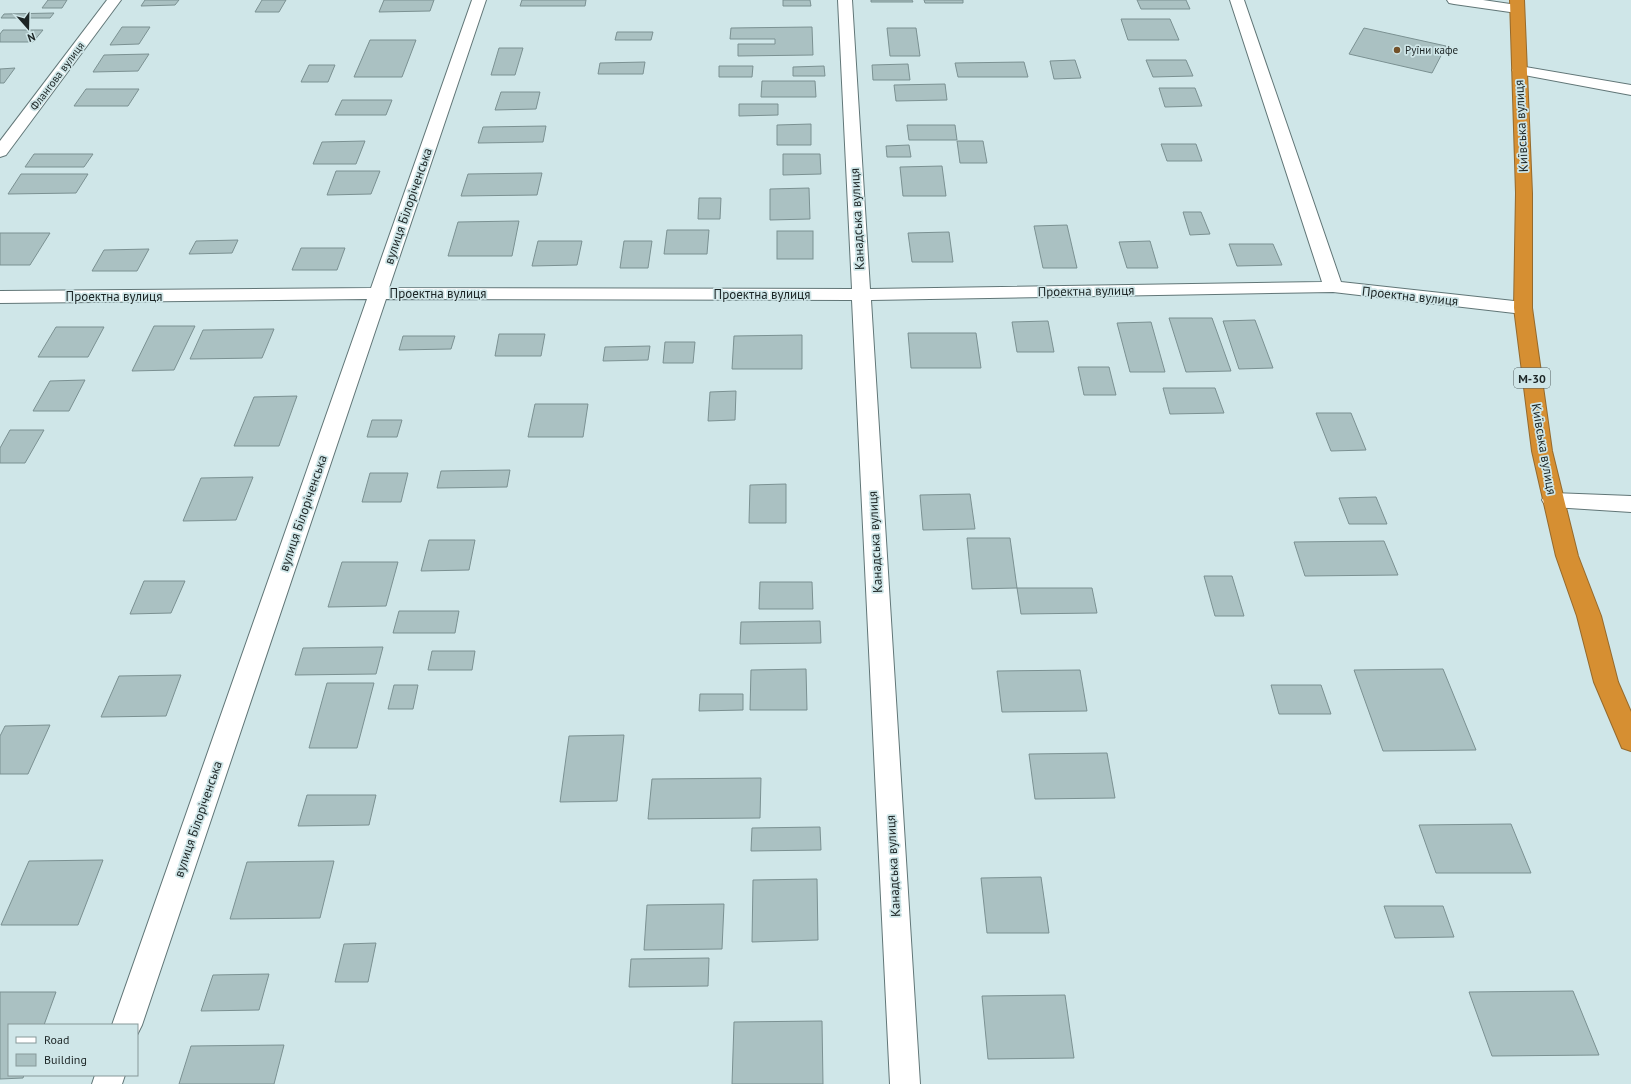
<svg xmlns="http://www.w3.org/2000/svg" width="1631" height="1084" font-family="'PT Sans',sans-serif">
	<rect width="100%" height="100%" fill="#cfe6e8"/>
	<g fill="#aac1c2" stroke="#7b9192">
		<path d="M48 0H67L62 8H42Z"/>
		<path d="M145 0H179L175 5 141 6Z"/>
		<path d="M262 0H286L279 12H255Z"/>
		<path d="M384 0H434L430 11 379 12Z"/>
		<path d="M522 0H586L585 6H520Z"/>
		<path d="M783 0H810L811 6H783Z"/>
		<path d="M871 0H912L913 2H871Z"/>
		<path d="M924 0H963V3H925Z"/>
		<path d="M1137 0H1186L1190 9H1141Z"/>
		<path d="M54 13 50 18H1L4 14Z"/>
		<path d="M1121 19H1170L1179 40H1128Z"/>
		<path d="M122 27H150L139 44 110 45Z"/>
		<path d="M812 27 813 55 738 56V44H775V39H730L731 28Z"/>
		<path d="M887 28H916L920 56H890Z"/>
		<path d="M1364 28 1446 46 1432 73 1349 54Z"/>
		<path d="M3 30H43L33 42H0V34Z"/>
		<path d="M617 32H653L651 40H615Z"/>
		<path d="M370 40H416L402 77H354Z"/>
		<path d="M499 48H523L515 75H491Z"/>
		<path d="M149 54 138 71 93 72 104 55Z"/>
		<path d="M1075 60 1081 78 1054 79 1050 61Z"/>
		<path d="M1146 60H1186L1193 76 1153 77Z"/>
		<path d="M645 62 643 74H598L600 63Z"/>
		<path d="M1024 62 1028 77H958L955 63Z"/>
		<path d="M908 64 910 80H873L872 65Z"/>
		<path d="M309 65H335L328 82H301Z"/>
		<path d="M719 66H753L752 77H719Z"/>
		<path d="M824 66 825 76H793V67Z"/>
		<path d="M15 68 4 83H0V69Z"/>
		<path d="M762 81H815L816 97H761Z"/>
		<path d="M945 84 947 100 896 101 894 85Z"/>
		<path d="M1159 88H1195L1202 106 1165 107Z"/>
		<path d="M86 89H139L128 106H74Z"/>
		<path d="M501 92H540L536 109 495 110Z"/>
		<path d="M342 100H392L386 115H335Z"/>
		<path d="M739 104H778V115L739 116Z"/>
		<path d="M811 124V145H777V125Z"/>
		<path d="M907 125H955L957 140H909Z"/>
		<path d="M546 126 543 142 478 143 483 127Z"/>
		<path d="M365 141 356 164H313L322 142Z"/>
		<path d="M957 141H983L987 163H960Z"/>
		<path d="M1161 144H1196L1202 161H1167Z"/>
		<path d="M909 145 911 157H887L886 146Z"/>
		<path d="M34 154H93L84 167H25Z"/>
		<path d="M783 154H820L821 174 783 175Z"/>
		<path d="M942 166 946 196H903L900 167Z"/>
		<path d="M336 171H380L371 194 327 195Z"/>
		<path d="M542 173 537 195 461 196 468 174Z"/>
		<path d="M21 174H88L76 193 8 194Z"/>
		<path d="M809 188 810 219 770 220V189Z"/>
		<path d="M699 198H721L720 219H698Z"/>
		<path d="M1183 212H1201L1210 234 1190 235Z"/>
		<path d="M519 221 512 256H448L458 222Z"/>
		<path d="M1067 225 1077 268H1043L1034 226Z"/>
		<path d="M667 230H709L707 254H664Z"/>
		<rect x="777" y="231" width="36" height="28"/>
		<path d="M949 232 953 262H912L908 233Z"/>
		<path d="M0 233H50L30 265H0Z"/>
		<path d="M238 240 232 253 189 254 196 241Z"/>
		<path d="M538 241H582L577 265 532 266Z"/>
		<path d="M624 241H652L648 268H620Z"/>
		<path d="M1150 241 1158 268H1127L1119 242Z"/>
		<path d="M1229 244H1273L1282 265 1237 266Z"/>
		<path d="M301 248H345L337 270H292Z"/>
		<path d="M149 249 137 271H92L104 250Z"/>
		<path d="M1169 318H1212L1231 371 1186 372Z"/>
		<path d="M1255 320 1273 368 1239 369 1223 321Z"/>
		<path d="M1048 321 1054 352H1017L1012 322Z"/>
		<path d="M1151 322 1165 372H1130L1117 323Z"/>
		<path d="M154 326H195L174 370 132 371Z"/>
		<path d="M56 327H104L88 357H38Z"/>
		<path d="M274 329 262 358 190 359 203 330Z"/>
		<path d="M908 333H976L981 368H911Z"/>
		<path d="M499 334H545L541 356H495Z"/>
		<path d="M802 335V369H732L734 336Z"/>
		<path d="M403 336H455L451 349 399 350Z"/>
		<path d="M665 342H695L693 363H663Z"/>
		<path d="M650 346 648 360 603 361 605 347Z"/>
		<path d="M1078 367H1109L1116 395H1084Z"/>
		<path d="M85 380 69 411H33L50 381Z"/>
		<path d="M1163 388H1215L1224 413 1170 414Z"/>
		<path d="M736 391 735 420 708 421 710 392Z"/>
		<path d="M297 396 279 446H234L254 397Z"/>
		<path d="M535 404H588L583 437H528Z"/>
		<path d="M1316 413H1351L1366 450 1331 451Z"/>
		<path d="M372 420H402L397 437H367Z"/>
		<path d="M10 430H44L25 463H0V448Z"/>
		<path d="M510 470 507 487 437 488 441 471Z"/>
		<path d="M370 473H408L401 502H362Z"/>
		<path d="M253 477 236 520 183 521 201 478Z"/>
		<path d="M786 484V523H749L750 485Z"/>
		<path d="M970 494 975 529 923 530 920 495Z"/>
		<path d="M1376 497 1387 524H1349L1339 498Z"/>
		<path d="M967 538H1010L1017 588 972 589Z"/>
		<path d="M429 540H475L469 570 421 571Z"/>
		<path d="M1384 541 1398 575 1305 576 1294 542Z"/>
		<path d="M342 562H398L386 606 328 607Z"/>
		<path d="M1204 576H1232L1244 616H1215Z"/>
		<path d="M144 581H185L171 613 130 614Z"/>
		<path d="M760 582H812L813 609H759Z"/>
		<path d="M1017 588H1092L1097 613 1021 614Z"/>
		<path d="M399 611H459L455 633H393Z"/>
		<path d="M820 621 821 643 740 644 741 622Z"/>
		<path d="M383 647 376 674 295 675 303 648Z"/>
		<path d="M432 651H475L472 670H428Z"/>
		<path d="M806 669 807 710H750L751 670Z"/>
		<path d="M1443 669 1476 750 1383 751 1354 670Z"/>
		<path d="M1080 670 1087 711 1002 712 997 671Z"/>
		<path d="M181 675 166 716 101 717 119 676Z"/>
		<path d="M327 683H374L357 748H309Z"/>
		<path d="M394 685H418L413 709H388Z"/>
		<path d="M1271 685H1321L1331 714H1279Z"/>
		<path d="M700 694H743V710L699 711Z"/>
		<path d="M50 725 28 774H0V736L5 726Z"/>
		<path d="M624 735 617 801 560 802 569 736Z"/>
		<path d="M1107 753 1115 798 1035 799 1029 754Z"/>
		<path d="M761 778 760 818 648 819 652 779Z"/>
		<path d="M307 795H376L369 825 298 826Z"/>
		<path d="M1511 824 1531 873H1436L1419 825Z"/>
		<path d="M820 827 821 850 751 851 752 828Z"/>
		<path d="M103 860 78 925H1L29 861Z"/>
		<path d="M334 861 320 918 230 919 247 862Z"/>
		<path d="M1041 877 1049 933H987L981 878Z"/>
		<path d="M817 879 818 940 752 942 753 880Z"/>
		<path d="M724 904 722 949 644 950 647 905Z"/>
		<path d="M1384 906H1443L1454 937 1395 938Z"/>
		<path d="M376 943 368 982H335L344 944Z"/>
		<path d="M709 958 708 986 629 987 631 959Z"/>
		<path d="M269 974 259 1010 201 1011 213 975Z"/>
		<path d="M1573 991 1599 1055 1492 1056 1469 992Z"/>
		<path d="M0 992H56L44 1025H9V1075H24L23 1078 0 1079Z"/>
		<path d="M1065 995 1074 1058 988 1059 982 996Z"/>
		<path d="M822 1021 823 1084H732L734 1022Z"/>
		<path d="M284 1045 274 1084H179L191 1046Z"/>
	</g>
	<g fill="none" stroke-linecap="round" stroke-linejoin="round">
		<g stroke="#617677" stroke-width="2">
			<g id="minor">
				<path d="M107 0H121L6 155 0 157V141Z"/>
				<path d="M472 0H486L389 288 852 289 838 0H852L870 289 1322 282 1230 0H1244L1341 282 1523 302 1530 304 1532 308 1530 312 1523 314 1333 292 871 300 920 1084H890L852 300 386 299 142 1025 137 1035V1025H112L367 299 0 303V291L371 288Z"/>
				<path d="M1447 0H1483L1517 5 1522 6 1524 9 1522 12 1517 13 1454 4 1449 3Z"/>
				<path d="M1519 66 1631 85V95L1514 73 1512 70 1514 67Z"/>
				<path d="M1553 493 1631 496V512L1553 507 1545 505 1542 500 1545 495Z"/>
				<path d="M95 1075H125L122 1084H92Z"/>
			</g>
		</g>
		<g stroke="#956a2d" stroke-width="2">
			<path id="highway" d="M1510 0H1524L1532 193V308L1552 451 1578 556 1601 616 1618 682 1631 712V751L1622 748 1594 682 1577 616 1556 556 1532 451 1514 308 1516 193Z"/>
		</g>
		<use href="#minor" fill="#fff" fill-rule="evenodd"/>
		<use href="#highway" fill="#d68f32" fill-rule="evenodd"/>
	</g>
	<circle fill="#735129" stroke="#cfe6e8" stroke-width="1.5" cx="1397" cy="50" r="4"/>
	<g text-anchor="middle" dominant-baseline="central" stroke-width="3.5" stroke-linejoin="round" paint-order="stroke">
		<g font-size="11" fill="#1c2525" stroke="#cfe6e8" text-anchor="start">
			<text x="1405" y="50">Руїни кафе</text>
		</g>
		<g font-size="11" fill="#1c2525" stroke="#cfe6e8">
			<text transform="translate(57 76) rotate(-53)">Флангова вулиця</text>
		</g>
		<rect fill="#cfe6e8" stroke="#525f60" stroke-width="1" x="1514" y="368" width="36" height="20" rx="3"/>
		<g font-size="12" font-weight="bold" fill="#1c2525">
			<text x="1532" y="378">М-30</text>
		</g>
		<g font-size="13" fill="#1c2525" stroke="#cfe6e8">
			<text transform="translate(1521 126) rotate(-93)">Київська вулиця</text>
			<text transform="translate(408 206) rotate(-71)">вулиця Білоріченська</text>
			<text transform="translate(857 219) rotate(-93)">Канадська вулиця</text>
			<text transform="translate(1086 291) rotate(-1)">Проектна вулиця</text>
			<text x="438" y="293">Проектна вулиця</text>
			<text x="762" y="294">Проектна вулиця</text>
			<text x="114" y="296">Проектна вулиця</text>
			<text transform="translate(1410 296) rotate(6)">Проектна вулиця</text>
			<text transform="translate(1544 449) rotate(80)">Київська вулиця</text>
			<text transform="translate(303 513) rotate(-71)">вулиця Білоріченська</text>
			<text transform="translate(875 542) rotate(-93)">Канадська вулиця</text>
			<text transform="translate(198 819) rotate(-71)">вулиця Білоріченська</text>
			<text transform="translate(893 866) rotate(-93)">Канадська вулиця</text>
		</g>
	</g>
	<rect x="8" y="1024" width="130" height="52" fill="#cfe6e8" stroke="#87999a"/>
	<rect x="16" y="1037" width="20" height="6" fill="#ffffff" stroke="#87999a"/>
	<text x="44" y="1044" font-size="12" fill="#1c2525">Road</text>
	<rect x="16" y="1054" width="20" height="12" fill="#aac1c2" stroke="#87999a"/>
	<text x="44" y="1064" font-size="12" fill="#1c2525">Building</text>
	<g transform="translate(28 28) rotate(160)" stroke="#cfe6e8" stroke-width="3" paint-order="stroke">
	<path d="M0-3L7 15L0 10L-7 15Z" fill="#1c2525"/>
	<text y="-6" font-size="11" font-weight="bold" text-anchor="middle" fill="#1c2525">N</text>
	</g>
</svg>
